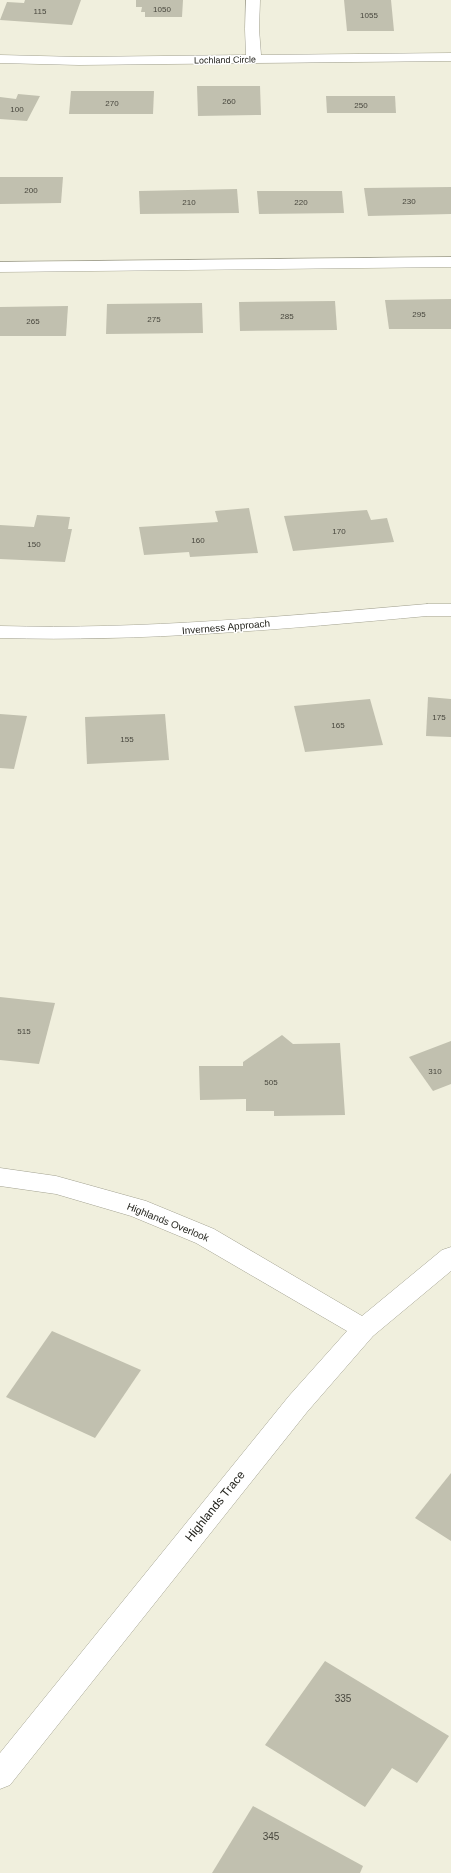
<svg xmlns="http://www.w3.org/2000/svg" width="451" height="1873" font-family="Arial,sans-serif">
	<rect width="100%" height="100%" fill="#f0efdd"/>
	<g fill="#c1c0af">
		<path d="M25 0H81L72 25 0 20 7 2 24 3Z"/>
		<path d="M136 0H183L182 17H145V12H141L142 7H136Z"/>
		<path d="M344 0H391L394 31H347Z"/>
		<path d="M197 86H260L261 115 198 116Z"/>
		<path d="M71 91H154L153 114H69Z"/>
		<path d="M18 94 40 96 27 121 0 119V97L16 99Z"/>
		<path d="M326 96H395L396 113H327Z"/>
		<path d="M0 177H63L61 203 0 204Z"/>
		<path d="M451 187V214L368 216 364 188Z"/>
		<path d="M237 189 239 213 140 214 139 191Z"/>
		<path d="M257 191H342L344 213 259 214Z"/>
		<path d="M451 299V329H389L385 300Z"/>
		<path d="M335 301 337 330 240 331 239 302Z"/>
		<path d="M202 303 203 333 106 334 107 304Z"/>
		<path d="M68 306 66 336H0V307Z"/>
		<path d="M249 508 258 553 190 557 189 552 144 555 139 527 218 522 215 511Z"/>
		<path d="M367 510 371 520 387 518 394 542 293 551 284 516Z"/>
		<path d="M37 515 70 517 68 529H72L65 562 0 559V525L34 527Z"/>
		<path d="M428 697 451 699V737L426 736Z"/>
		<path d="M370 699 383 745 305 752 294 706Z"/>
		<path d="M0 714 27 716 14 769 0 768Z"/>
		<path d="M165 714 169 760 87 764 85 717Z"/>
		<path d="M0 997 55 1003 39 1064 0 1060Z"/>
		<path d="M282 1035 293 1044 340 1043 345 1115 274 1116V1111H246V1099L200 1100 199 1066H243V1062Z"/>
		<path d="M451 1041V1084L433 1091 409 1057Z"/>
		<path d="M52 1331 141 1370 95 1438 6 1397Z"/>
		<path d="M451 1473V1541L415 1518Z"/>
		<path d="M325 1661 449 1736 417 1783 392 1768 365 1807 265 1745Z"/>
		<path d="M253 1806 363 1866 360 1873H212Z"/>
	</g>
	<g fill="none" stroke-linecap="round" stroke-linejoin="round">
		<g stroke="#a3a291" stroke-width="1">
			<g id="minor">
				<path d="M246 0H260L259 29 261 55 451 53V61L79 65 0 63V55L79 57 246 55 245 29Z"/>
				<path d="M451 257V267L0 272V262Z"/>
				<path d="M427 604H451V616H427C285 629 143 642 0 638V626C143 630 285 616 427 604Z"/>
				<path d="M0 1168 56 1176 146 1201 214 1229 362 1316 442 1250 451 1247V1271L373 1336 307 1412 10 1785 0 1789V1753L289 1396 347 1331 196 1243 131 1216 56 1194 0 1186Z"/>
			</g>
		</g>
		<use href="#minor" fill="#fff" fill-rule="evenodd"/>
	</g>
	<g text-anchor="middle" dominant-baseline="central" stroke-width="3" stroke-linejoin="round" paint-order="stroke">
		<g font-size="8" fill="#48473e">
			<text x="162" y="9">1050</text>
			<text x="40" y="11">115</text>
			<text x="369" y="15">1055</text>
			<text x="229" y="101">260</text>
			<text x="112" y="103">270</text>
			<text x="361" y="105">250</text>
			<text x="17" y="109">100</text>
			<text x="31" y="190">200</text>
			<text x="409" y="201">230</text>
			<text x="189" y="202">210</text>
			<text x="301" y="202">220</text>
			<text x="419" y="314">295</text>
			<text x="287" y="316">285</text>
			<text x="154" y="319">275</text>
			<text x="33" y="321">265</text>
			<text x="339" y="531">170</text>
			<text x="198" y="540">160</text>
			<text x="34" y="544">150</text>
			<text x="439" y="717">175</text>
			<text x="338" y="725">165</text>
			<text x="127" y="739">155</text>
			<text x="24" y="1031">515</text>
			<text x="435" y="1071">310</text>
			<text x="271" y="1082">505</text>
		</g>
		<g font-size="9" fill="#1f1f18" stroke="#fff">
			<text transform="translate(225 60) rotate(-1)">Lochland Circle</text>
		</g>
		<g font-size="10" fill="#1f1f18" stroke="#fff">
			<text transform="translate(226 627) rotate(-5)">Inverness Approach</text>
			<text transform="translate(168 1222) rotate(22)">Highlands Overlook</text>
		</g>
		<g font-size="10" fill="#48473e">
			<text x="343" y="1698">335</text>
			<text x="271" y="1836">345</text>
		</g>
		<g font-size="12" fill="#1f1f18" stroke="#fff">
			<text transform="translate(215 1506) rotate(-51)">Highlands Trace</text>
		</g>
	</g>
</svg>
